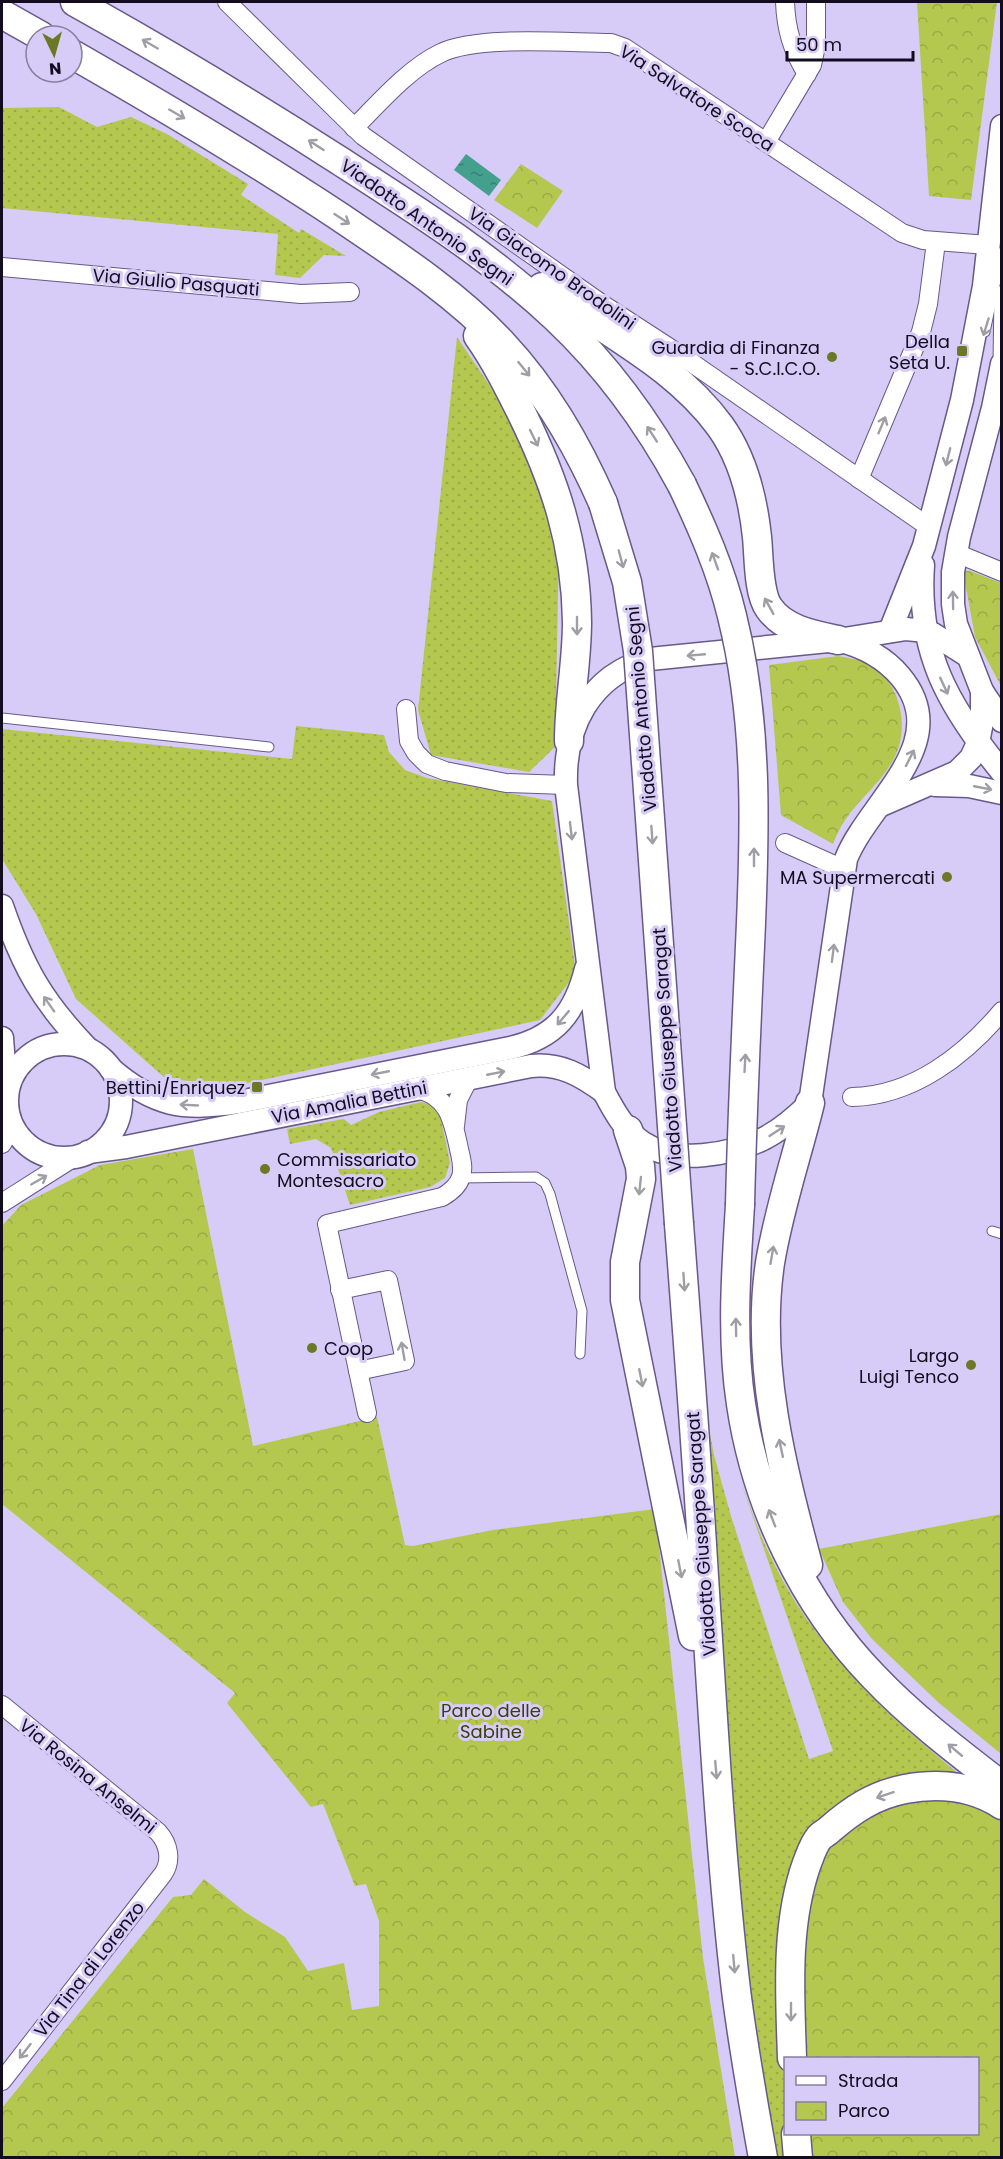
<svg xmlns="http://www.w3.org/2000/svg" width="1003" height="2159" font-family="Poppins,sans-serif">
	<defs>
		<pattern id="grass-dots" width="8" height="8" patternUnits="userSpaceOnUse" patternTransform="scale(1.5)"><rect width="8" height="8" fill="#b4c850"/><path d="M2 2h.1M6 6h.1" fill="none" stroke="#9aab45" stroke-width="1.8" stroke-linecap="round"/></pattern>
		<pattern id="park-crowns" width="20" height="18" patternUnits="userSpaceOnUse" patternTransform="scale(1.5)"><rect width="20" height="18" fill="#b4c850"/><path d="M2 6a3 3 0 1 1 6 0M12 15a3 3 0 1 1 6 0" fill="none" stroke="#9aab45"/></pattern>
		<pattern id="water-ripples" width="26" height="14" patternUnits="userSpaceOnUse" patternTransform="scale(1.5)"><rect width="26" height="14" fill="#44a08d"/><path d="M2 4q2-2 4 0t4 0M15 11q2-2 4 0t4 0" fill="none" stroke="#378173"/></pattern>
	</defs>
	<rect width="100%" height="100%" fill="#d7cbf7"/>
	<g fill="url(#grass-dots)">
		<path d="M59 107 97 127 131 117 167 134 248 184 241 195 299 233 301 229 346 256 324 255 300 278 275 275 278 234 2 208V108Z"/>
		<path d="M457 337 519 429 559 546 555 747 529 772 431 755 418 710Z"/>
		<path d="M296 726 384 735 389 752 405 770 427 778 552 801 576 973 540 1020 239 1085 166 1079 76 999 36 914 2 859V729L292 759Z"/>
		<path d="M421 1102 432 1105 441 1118 450 1163 445 1178 430 1187 350 1205 331 1148 316 1139 290 1144 287 1129 344 1119 351 1125 379 1112Z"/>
		<path d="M706 1413 714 1455 731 1516 809 1759 833 1751 740 1479C749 1503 757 1528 768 1551 811 1646 885 1714 964 1778L856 1793 843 1800 817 1824 778 1997 785 2095 786 2134 790 2157H774L761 2098 739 1882Z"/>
	</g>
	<g fill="url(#park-crowns)">
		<path d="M917 2H997L971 200 929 196Z"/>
		<path d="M521 164 563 191 537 228 494 200Z"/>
		<path d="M963 571H970L1001 583V686L975 637Z"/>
		<path d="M838 656C847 658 857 659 865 662 901 679 912 729 892 762 873 794 847 806 833 844L781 815 769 665Z"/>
		<path d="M193 1149 253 1446 377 1417 405 1545 413 1546 493 1530 655 1509 703 1958 735 2157H2V2108L173 1897 191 1895 204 1879 245 1912 285 1937 308 1971 344 1963 352 2010 379 2006V1921L366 1884 355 1886 323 1804 311 1807 227 1703 235 1693 2 1504V1226L21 1205 100 1165Z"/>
		<path d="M1001 1514H1002L1001 1754 939 1703 872 1639 843 1602 819 1549Z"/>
		<path d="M937 1792 1001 1815V2157H804L803 2134H978V2058H800L796 1968 822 1852 855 1817Z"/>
	</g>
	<path fill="url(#water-ripples)" d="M466 154 501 180 489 196 454 170Z"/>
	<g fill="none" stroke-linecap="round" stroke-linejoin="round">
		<g stroke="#685989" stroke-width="11">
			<g id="service">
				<path d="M985 332 1002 252"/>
				<path d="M998 364 999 291"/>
				<path d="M2 718 269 747"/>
				<path d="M461 1178 536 1177 545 1183 550 1194 582 1311 580 1354"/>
				<path d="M992 1231 1002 1234"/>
			</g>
		</g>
		<g stroke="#685989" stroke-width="20">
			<g id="minor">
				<path d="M227 2 363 136 602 304 679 354 929 527"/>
				<path d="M785 2C786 29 792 50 807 74"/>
				<path d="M354 128C379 103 409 68 441 53 478 35 568 43 611 43L625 48 902 233 923 240 988 245"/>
				<path d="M766 142 812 65 816 46V2"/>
				<path d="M2 267 301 294 350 292"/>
				<path d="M859 479 921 332 928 304 936 242"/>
				<path d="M956 553 1002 572"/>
				<path d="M406 709 409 741 416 753 427 764 445 771 506 783 566 785"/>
				<path d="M785 843 843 869"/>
				<path d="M852 1097C913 1096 965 1055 1002 1011"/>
				<path d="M455 1126 458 1100 469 1078"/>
				<path d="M2 1144 12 1125"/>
				<path d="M2 1203 76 1156"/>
				<path d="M340 1290 388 1280 405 1361 358 1371"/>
				<path d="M367 1413 327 1224 442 1197C451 1192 458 1186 461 1177 464 1167 461 1158 459 1149 453 1121 448 1094 416 1089"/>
				<path d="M2 1705 158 1832C169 1844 172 1861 163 1874L2 2081"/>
			</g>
		</g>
		<g stroke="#685989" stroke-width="25">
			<g id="tertiary">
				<path d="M923 565C917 652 948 706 1002 772"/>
				<path d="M890 631 924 546 962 400 984 286 1002 126"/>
				<path d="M838 640C862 646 884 657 900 676 956 742 869 801 846 859L810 1103C796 1117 781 1130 763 1139 729 1155 676 1165 643 1143 625 1131 614 1111 604 1092L566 785C564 727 590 675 650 659L838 640 906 629 926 631 933 634 968 656"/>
				<path d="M982 691 1002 721"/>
				<path d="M935 785 969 786 1002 793"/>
				<path d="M879 806 957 772 971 758 978 743 982 722V691L956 624 953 604V572L959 537 993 408 1002 364"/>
				<path d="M2 906C23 967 42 1001 87 1048"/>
				<path d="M2 1038 6 1091"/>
				<circle cx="64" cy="1101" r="57"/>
				<path d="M111 1069C154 1106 184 1111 239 1102L510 1048C555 1038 575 1013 586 969"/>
				<path d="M88 1152 126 1147 531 1066C560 1063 581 1075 604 1092"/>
			</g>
		</g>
		<g stroke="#685989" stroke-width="31">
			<g id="primary">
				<path d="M75 2C165 52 253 105 340 161 415 209 491 257 556 318 607 366 649 424 682 485"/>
				<path d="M2 14 41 36"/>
				<path d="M72 54C163 106 252 159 340 217 396 255 455 293 501 342 546 390 577 444 603 503"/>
				<path d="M542 287C560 298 577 311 595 322 641 352 687 381 720 426 743 458 753 499 757 537 759 556 758 593 769 608 784 630 814 635 838 640"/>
				<path d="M478 336C495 360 508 386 521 412 555 481 576 544 577 622 577 662 569 701 569 741"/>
				<path d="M628 1130 640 1166 641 1179 625 1262V1300L693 1636"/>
				<path d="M740 1205C736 1271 731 1339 741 1404 756 1505 803 1604 874 1677 913 1718 958 1752 1002 1786"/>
				<path d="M679 1224C688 1342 697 1459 704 1577 713 1715 720 1853 736 1990 743 2046 753 2102 763 2158"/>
				<path d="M808 1565C782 1467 755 1364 770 1263 779 1208 797 1156 810 1103"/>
				<path d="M792 2058C790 1994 785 1925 807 1863 810 1856 813 1845 819 1838 821 1835 826 1833 829 1830 852 1810 874 1795 905 1789 938 1783 973 1786 1002 1805"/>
				<path d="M796 2134 798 2158"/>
			</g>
		</g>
		<use href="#service" stroke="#fff" stroke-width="9"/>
		<use href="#minor" stroke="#fff" stroke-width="18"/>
		<use href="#tertiary" stroke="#fff" stroke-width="22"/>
		<use href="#primary" stroke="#fff" stroke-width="28"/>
		<g stroke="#685989" stroke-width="31" stroke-linecap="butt">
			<g id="primary-bridge">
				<path d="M682 485C702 527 721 570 732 616 759 724 755 836 750 946 746 1033 742 1119 740 1205"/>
				<path d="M603 503 627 582 638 651 679 1224"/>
			</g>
		</g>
		<use href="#primary-bridge" stroke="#fff" stroke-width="28"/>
	</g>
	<defs><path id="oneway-shaft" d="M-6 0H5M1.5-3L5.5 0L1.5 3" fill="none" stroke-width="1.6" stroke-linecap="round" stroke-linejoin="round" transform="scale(1.5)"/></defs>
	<g stroke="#a09ea5">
		<use href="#oneway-shaft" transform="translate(150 44) rotate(-150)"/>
		<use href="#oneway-shaft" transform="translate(177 114) rotate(30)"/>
		<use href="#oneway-shaft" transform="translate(316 145) rotate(-147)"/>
		<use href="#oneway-shaft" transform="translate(342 219) rotate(33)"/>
		<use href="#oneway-shaft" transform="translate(986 327) rotate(107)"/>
		<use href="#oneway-shaft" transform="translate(524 369) rotate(51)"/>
		<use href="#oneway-shaft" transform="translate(882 425) rotate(-67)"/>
		<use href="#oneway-shaft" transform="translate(652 434) rotate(-123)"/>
		<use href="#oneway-shaft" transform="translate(534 438) rotate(64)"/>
		<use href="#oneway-shaft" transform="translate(948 457) rotate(104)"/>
		<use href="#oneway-shaft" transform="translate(621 559) rotate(75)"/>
		<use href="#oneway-shaft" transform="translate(715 561) rotate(-110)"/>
		<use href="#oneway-shaft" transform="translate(953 600) rotate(-91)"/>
		<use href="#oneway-shaft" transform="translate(769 606) rotate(-119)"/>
		<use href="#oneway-shaft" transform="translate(577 626) rotate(90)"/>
		<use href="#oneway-shaft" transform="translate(696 655) rotate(175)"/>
		<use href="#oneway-shaft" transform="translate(944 686) rotate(65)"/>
		<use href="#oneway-shaft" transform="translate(910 758) rotate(-63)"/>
		<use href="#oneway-shaft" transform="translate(983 788) rotate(11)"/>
		<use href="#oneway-shaft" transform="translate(571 831) rotate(83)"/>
		<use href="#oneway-shaft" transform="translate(652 835) rotate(86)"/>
		<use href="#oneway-shaft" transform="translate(754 857) rotate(-90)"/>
		<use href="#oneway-shaft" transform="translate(833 953) rotate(-83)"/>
		<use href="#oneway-shaft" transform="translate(49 1004) rotate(-125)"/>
		<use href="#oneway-shaft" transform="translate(563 1018) rotate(130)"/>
		<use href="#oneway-shaft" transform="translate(745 1063) rotate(-87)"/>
		<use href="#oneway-shaft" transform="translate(380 1073) rotate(169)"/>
		<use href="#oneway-shaft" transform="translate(496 1073) rotate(-11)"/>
		<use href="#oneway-shaft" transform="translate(189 1105) rotate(-177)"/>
		<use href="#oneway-shaft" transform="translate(777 1131) rotate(-33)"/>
		<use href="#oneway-shaft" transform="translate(39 1180) rotate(-30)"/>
		<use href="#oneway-shaft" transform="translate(640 1186) rotate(96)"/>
		<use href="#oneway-shaft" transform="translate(772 1255) rotate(-80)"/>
		<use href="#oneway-shaft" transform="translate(684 1282) rotate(86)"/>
		<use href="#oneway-shaft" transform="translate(736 1327) rotate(-91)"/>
		<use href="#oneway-shaft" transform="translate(403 1351) rotate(-100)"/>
		<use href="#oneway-shaft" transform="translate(641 1378) rotate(79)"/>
		<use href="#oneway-shaft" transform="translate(781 1448) rotate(-102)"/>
		<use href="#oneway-shaft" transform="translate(772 1518) rotate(-111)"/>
		<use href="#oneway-shaft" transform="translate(680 1569) rotate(79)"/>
		<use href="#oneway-shaft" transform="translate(955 1750) rotate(-140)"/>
		<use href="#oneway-shaft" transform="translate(716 1770) rotate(85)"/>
		<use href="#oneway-shaft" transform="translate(885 1795) rotate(161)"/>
		<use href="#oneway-shaft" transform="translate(734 1964) rotate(85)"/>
		<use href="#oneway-shaft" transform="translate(791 2012) rotate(90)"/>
		<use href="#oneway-shaft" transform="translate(25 2051) rotate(128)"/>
	</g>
	<g fill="#6b7824" stroke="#d7cbf7" stroke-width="2">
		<rect x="956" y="345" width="12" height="12" rx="3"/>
		<circle cx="832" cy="357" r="6"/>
		<circle cx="947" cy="877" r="6"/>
		<rect x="251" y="1081" width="12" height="12" rx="3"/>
		<circle cx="265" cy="1169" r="6"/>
		<circle cx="312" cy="1348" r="6"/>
		<circle cx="971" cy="1365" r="6"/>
	</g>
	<g text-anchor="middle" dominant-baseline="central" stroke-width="6" stroke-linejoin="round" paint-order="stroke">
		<g font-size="18" fill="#120c1e" stroke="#d7cbf7">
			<text transform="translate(697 98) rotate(33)">Via Salvatore Scoca</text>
			<text transform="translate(427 222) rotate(35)">Viadotto Antonio Segni</text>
			<text transform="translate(552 268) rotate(35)">Via Giacomo Brodolini</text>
			<text transform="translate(176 282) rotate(5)">Via Giulio Pasquati</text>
			<text transform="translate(641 709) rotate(-95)">Viadotto Antonio Segni</text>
			<text transform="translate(667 1050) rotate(-94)">Viadotto Giuseppe Saragat</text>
			<text transform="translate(349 1102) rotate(-11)">Via Amalia Bettini</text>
			<text transform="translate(701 1534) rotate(-94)">Viadotto Giuseppe Saragat</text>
			<text transform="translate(88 1776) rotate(39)">Via Rosina Anselmi</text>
			<text transform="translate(89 1969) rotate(-52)">Via Tina di Lorenzo</text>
		</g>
		<g font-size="18" fill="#120c1e" stroke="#d7cbf7" text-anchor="end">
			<text x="950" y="341">Della<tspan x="950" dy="21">Seta U.</tspan></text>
			<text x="820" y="347">Guardia di Finanza<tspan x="820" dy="21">- S.C.I.C.O.</tspan></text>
			<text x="935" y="877">MA Supermercati</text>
			<text x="245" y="1087">Bettini/Enriquez</text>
			<text x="277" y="1159" text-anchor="start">Commissariato<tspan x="277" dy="21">Montesacro</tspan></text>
			<text x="324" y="1348" text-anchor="start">Coop</text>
			<text x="959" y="1355">Largo<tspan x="959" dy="21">Luigi Tenco</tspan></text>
		</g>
		<g font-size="18" fill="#39400c" stroke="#d7cbf7">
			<text x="491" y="1710">Parco delle<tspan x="491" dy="21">Sabine</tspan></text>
		</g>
	</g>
	<rect width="1003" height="2159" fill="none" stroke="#120c1e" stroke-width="6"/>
	<rect x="784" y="2057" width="195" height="78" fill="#d7cbf7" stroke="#887fa0" stroke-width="1.5"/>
	<rect x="796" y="2076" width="30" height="9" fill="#ffffff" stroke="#887fa0" stroke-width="1.5"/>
	<text x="838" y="2087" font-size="18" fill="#120c1e">Strada</text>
	<rect x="796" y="2102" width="30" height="18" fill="url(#park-crowns)" stroke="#887fa0" stroke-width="1.5"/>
	<text x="838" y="2117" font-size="18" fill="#120c1e">Parco</text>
	<g transform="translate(54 54) rotate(175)"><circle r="28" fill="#d7cbf7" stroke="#887fa0" stroke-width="1.5"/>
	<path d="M0-4.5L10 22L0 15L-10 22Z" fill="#6b7824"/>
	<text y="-9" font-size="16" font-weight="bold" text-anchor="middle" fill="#120c1e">N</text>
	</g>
	<path d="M787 51v9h126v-9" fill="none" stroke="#120c1e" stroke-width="3"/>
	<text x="796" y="51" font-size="18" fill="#120c1e" stroke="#d7cbf7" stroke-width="4.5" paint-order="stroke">50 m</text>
</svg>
